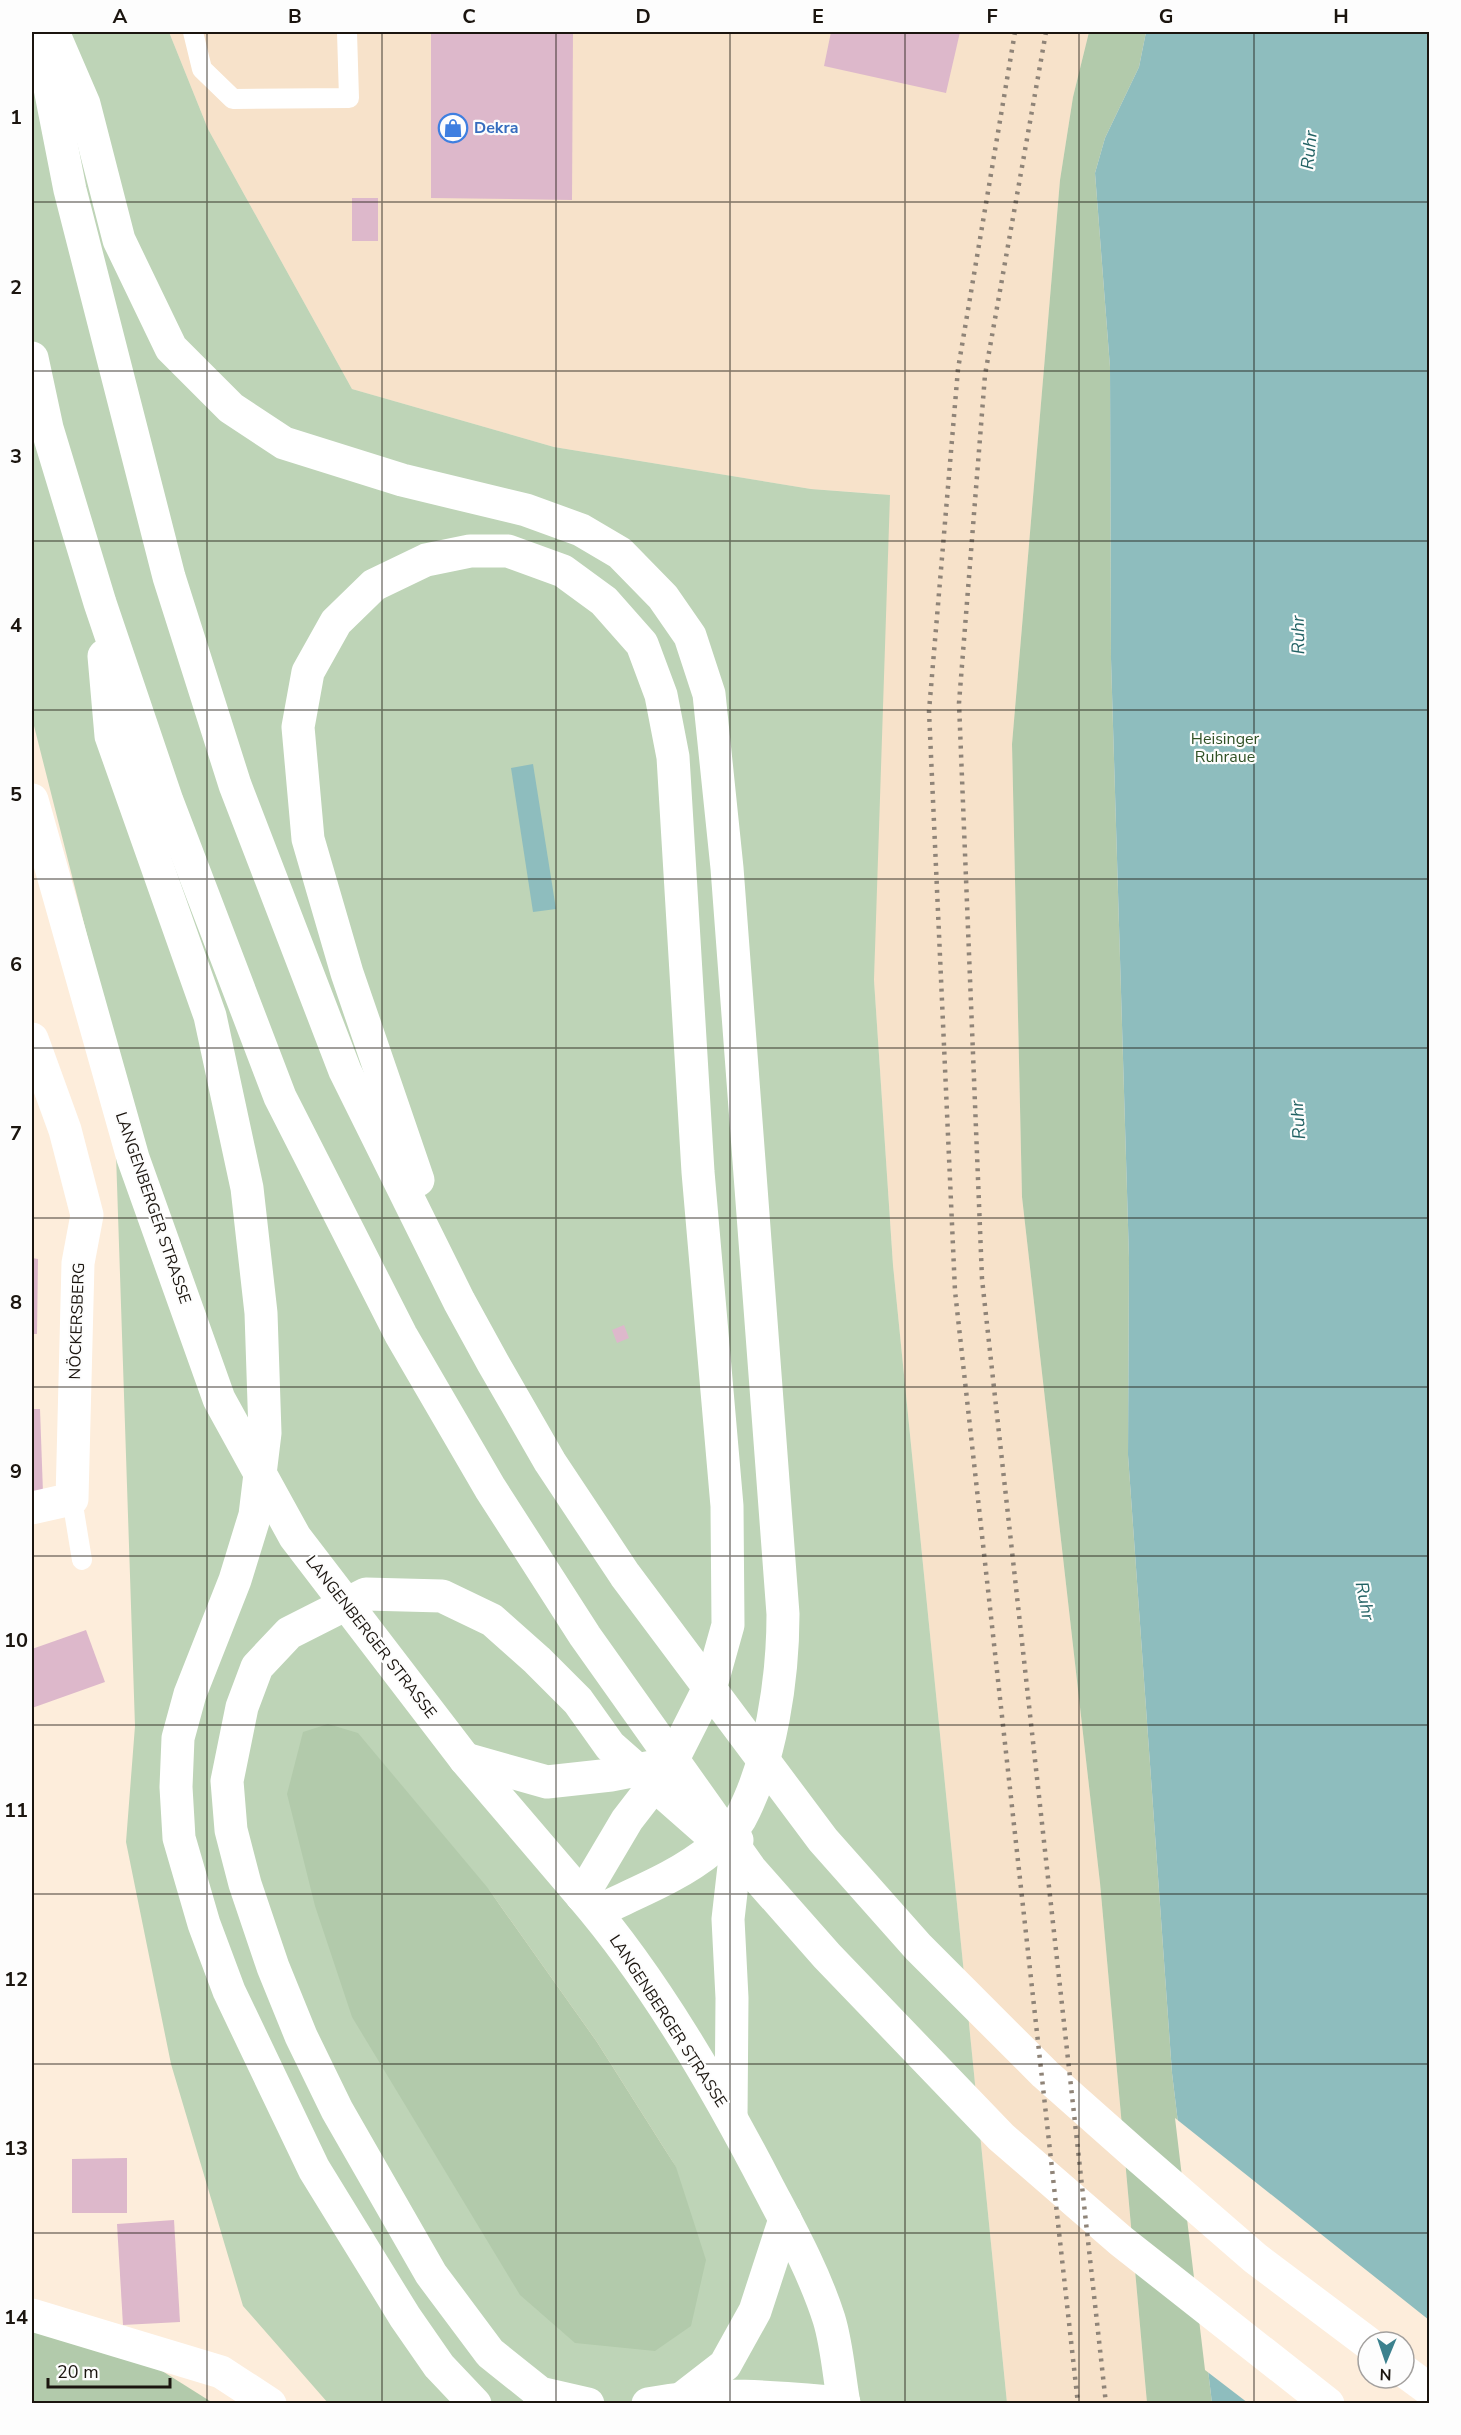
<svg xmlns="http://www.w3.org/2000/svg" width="1461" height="2435" font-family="'Nunito Sans',sans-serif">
	<rect width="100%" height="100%" fill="#fdeddb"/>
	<path fill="#f7e2ca" d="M169 32H1089L1073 97 1060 180 1012 744 1022 1197 1100 1883 1147 2403H1007L893 1265 874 980 880 494 811 489 554 447 352 389 208 129Z"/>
	<path fill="#bed4b7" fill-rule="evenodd" d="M32 32H169L208 129 352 389 554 447 811 489 890 495 874 980 893 1265 1007 2403H328L243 2306 171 2064 126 1842 135 1726 112 1034 32 718ZM487 1887 597 2042 676 2167Z"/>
	<g fill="#b2caab">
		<path d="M1089 32H1146L1139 67 1105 138 1095 173 1110 367 1111 659 1129 1258 1128 1455 1172 2073 1212 2403H1147L1100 1883 1022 1197 1012 744 1060 180 1073 97Z"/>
		<path d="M328 1724 358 1733 487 1887 597 2042 676 2167 706 2260 691 2326 655 2351 575 2343 520 2295 352 2017 315 1906 287 1794 303 1732Z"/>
		<path d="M32 2316 89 2325 213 2403H32Z"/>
	</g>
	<g fill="#8ebdbe" fill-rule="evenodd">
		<path d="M1146 32H1429V2403H1212L1172 2073 1128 1455 1129 1258 1111 659 1110 367 1095 173 1105 138 1139 67ZM1368 2342H1404V2378H1368Z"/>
		<path d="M533 764 556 909 533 912 511 768Z"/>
	</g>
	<path fill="#fdeddb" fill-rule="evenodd" d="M1175 2118 1429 2320V2403H1248L1205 2370ZM1368 2342H1404V2378H1368Z"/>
	<g fill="#ddb8cb">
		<path d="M431 32H573L572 200 431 198Z"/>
		<path d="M831 32H960L946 93 824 66Z"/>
		<rect x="352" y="198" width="26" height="43"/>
		<path d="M32 1258 38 1259 37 1334H32Z"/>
		<path d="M624 1325 629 1338 617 1343 612 1330Z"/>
		<path d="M32 1409H40L43 1493H32Z"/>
		<path d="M86 1630 105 1682 32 1708V1649Z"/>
		<path d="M127 2158V2213H72V2159Z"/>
		<path d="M174 2220 180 2322 123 2325 117 2224Z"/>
	</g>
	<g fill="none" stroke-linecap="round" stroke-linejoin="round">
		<g stroke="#fff" stroke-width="20">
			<path d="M193 32 202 69 233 99 349 98 347 32"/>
			<path d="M72 1499 82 1560"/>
		</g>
		<g stroke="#fff" stroke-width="33">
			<path d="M32 1039 65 1130 87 1215 78 1263 72 1499 32 1508"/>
			<path d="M32 2315 221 2372 270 2404"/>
		</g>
		<path stroke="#fff" stroke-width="33" d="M32 800 133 1158 219 1399 295 1537 465 1759 582 1896"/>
		<path stroke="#fff" stroke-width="33" d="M582 1896C655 1981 716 2087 768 2187 790 2229 814 2272 829 2319 837 2345 839 2376 844 2404"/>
		<g stroke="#fff" stroke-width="33">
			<path d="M39 32 70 190 169 577 235 785 345 1071 459 1301 493 1363 550 1462 625 1575 823 1840 918 1947 1045 2074 1133 2152 1255 2258 1368 2343"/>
			<path d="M53 32 84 104 119 240 171 348 231 408 284 443 402 480 526 510 581 530 620 553 663 597 690 636 709 694 727 868 783 1614C783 1678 771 1762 740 1819 734 1829 721 1841 712 1849 678 1877 635 1893 596 1912"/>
			<path d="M32 358 47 428 100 603 167 801 280 1097 401 1335 490 1488 585 1636 751 1870 827 1956 1001 2137 1121 2241 1328 2404"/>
			<path d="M104 656 111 736 210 1016 247 1188 261 1313 265 1433 255 1515 235 1580 190 1694 178 1738 176 1787 179 1838 204 1924 229 1991 314 2169 405 2317 439 2366 475 2404"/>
			<path d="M418 1180 347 973 308 839 298 727 308 672 336 622 374 585 426 560 470 551H508L563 571 604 601 642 644 661 695 673 757 698 1172 727 1506 728 1625 712 1682 671 1763 627 1820 582 1896"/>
			<path d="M465 1759 547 1782 611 1775 652 1767"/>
			<path d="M731 2117 732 1998 728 1919 737 1840"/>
			<path d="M1404 2371 1430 2390"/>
			<path d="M685 2396 725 2365 755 2311 785 2219"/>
			<path d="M588 2404 540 2393 490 2353 431 2274 337 2110 301 2036 273 1967 245 1884 231 1830 227 1781 242 1707 257 1667 289 1633 366 1594 442 1596 492 1620 537 1660 578 1701 610 1746 709 1833"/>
			<path d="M648 2404C714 2391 778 2397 844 2403"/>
		</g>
		<g stroke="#8f8478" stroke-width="4.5" stroke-dasharray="3 6" stroke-linecap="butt">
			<path d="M1015 32 958 369 929 711 955 1291 1078 2404"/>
			<path d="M1046 32 985 375 959 703 982 1279 1106 2404"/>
		</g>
	</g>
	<path fill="none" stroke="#1b150f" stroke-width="1.5" stroke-opacity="0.55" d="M207 32V2404M382 32V2404M556 32V2404M730 32V2404M905 32V2404M1079 32V2404M1254 32V2404M32 202H1430M32 371H1430M32 541H1430M32 710H1430M32 879H1430M32 1048H1430M32 1218H1430M32 1387H1430M32 1556H1430M32 1725H1430M32 1894H1430M32 2064H1430M32 2233H1430"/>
	<defs>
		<g id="shop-ring" transform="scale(1.5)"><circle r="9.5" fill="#fdfdfd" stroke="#3f7fe0" stroke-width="1.5"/><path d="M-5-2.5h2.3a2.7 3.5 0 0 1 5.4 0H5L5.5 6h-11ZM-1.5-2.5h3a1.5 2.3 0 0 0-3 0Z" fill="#3f7fe0"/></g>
	</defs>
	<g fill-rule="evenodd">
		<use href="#shop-ring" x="453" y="128"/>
	</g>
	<g text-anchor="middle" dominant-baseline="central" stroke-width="4.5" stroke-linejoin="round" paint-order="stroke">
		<g font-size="16" font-weight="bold" fill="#366cbe" stroke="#fdfdfd" text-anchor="start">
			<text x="474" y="128">Dekra</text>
		</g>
		<g font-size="16" fill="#305125" stroke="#fdfdfd">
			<text x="1225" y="739">Heisinger<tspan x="1225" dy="18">Ruhraue</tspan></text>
		</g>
		<g font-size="16" fill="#1b150f" stroke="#fdfdfd">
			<text transform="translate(153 1208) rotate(71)">LANGENBERGER STRASSE</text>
			<text transform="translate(77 1321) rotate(-88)">NÖCKERSBERG</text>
			<text transform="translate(371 1637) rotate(52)">LANGENBERGER STRASSE</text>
			<text transform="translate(668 2021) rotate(57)">LANGENBERGER STRASSE</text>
		</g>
		<g font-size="18" font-style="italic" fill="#236264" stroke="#fdfdfd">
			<text transform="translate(1309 150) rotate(-84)">Ruhr</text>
			<text transform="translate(1298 635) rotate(-91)">Ruhr</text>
			<text transform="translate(1298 1120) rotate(-94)">Ruhr</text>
			<text transform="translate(1365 1601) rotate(79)">Ruhr</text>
		</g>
	</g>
	<rect width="1461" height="2435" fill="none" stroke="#fdfdfd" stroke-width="66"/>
	<g transform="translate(1386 2360) rotate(182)"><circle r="28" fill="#fdfdfd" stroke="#a3a09e" stroke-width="1.5"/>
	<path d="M0-4.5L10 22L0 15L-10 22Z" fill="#3c818e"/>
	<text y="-9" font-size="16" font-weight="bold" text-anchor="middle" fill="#1b150f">N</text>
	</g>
	<path d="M48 2378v9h122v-9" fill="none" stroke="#1b150f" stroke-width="3"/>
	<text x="57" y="2378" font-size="18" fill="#1b150f" stroke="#fdfdfd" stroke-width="4.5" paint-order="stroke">20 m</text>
	<rect x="33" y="33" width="1395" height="2369" fill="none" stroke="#1b150f" stroke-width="2"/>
	<g font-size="20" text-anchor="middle" font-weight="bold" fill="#1b150f">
		<text x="120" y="23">A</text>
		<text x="295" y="23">B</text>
		<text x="469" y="23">C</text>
		<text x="643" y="23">D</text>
		<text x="818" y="23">E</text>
		<text x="992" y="23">F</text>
		<text x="1166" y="23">G</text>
		<text x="1341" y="23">H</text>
		<text x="16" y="124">1</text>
		<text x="16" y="294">2</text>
		<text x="16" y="463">3</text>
		<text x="16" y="632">4</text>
		<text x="16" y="801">5</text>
		<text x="16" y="971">6</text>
		<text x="16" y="1140">7</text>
		<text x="16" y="1309">8</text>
		<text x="16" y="1478">9</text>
		<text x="16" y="1647">10</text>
		<text x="16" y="1817">11</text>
		<text x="16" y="1986">12</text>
		<text x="16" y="2155">13</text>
		<text x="16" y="2324">14</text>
	</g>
</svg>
